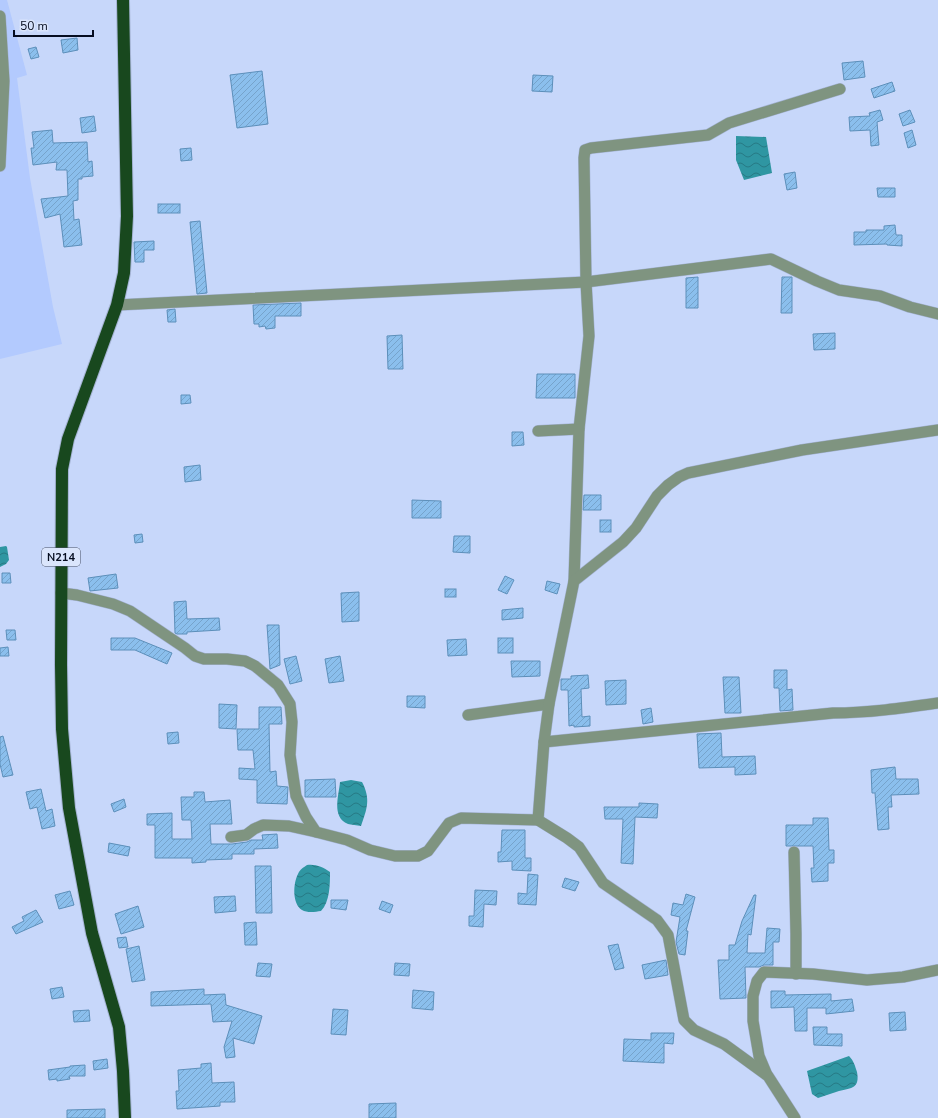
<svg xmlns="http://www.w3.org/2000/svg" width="938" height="1118" font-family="'Nunito Sans',sans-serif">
	<defs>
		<pattern id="water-waves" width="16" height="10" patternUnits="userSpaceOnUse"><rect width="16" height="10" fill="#2f96a2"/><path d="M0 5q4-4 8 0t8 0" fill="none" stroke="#267984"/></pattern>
		<pattern id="building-hatch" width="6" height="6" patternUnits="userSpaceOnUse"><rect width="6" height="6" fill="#8bbfed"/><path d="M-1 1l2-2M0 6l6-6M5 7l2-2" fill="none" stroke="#76a3cb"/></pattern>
	</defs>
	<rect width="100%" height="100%" fill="#c7d7fa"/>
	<path fill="#b3cafe" d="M0 0H7L27 75 17 78 30 178 53 307 62 344 0 359Z"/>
	<g fill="url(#water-waves)">
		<path d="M736 136 766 137 772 173 744 180 736 160Z"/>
		<path d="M6 546 7 547 9 560 6 564 0 567V547Z"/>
		<path d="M351 780 362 782C371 799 367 809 361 826 357 825 351 825 348 824 331 817 339 795 340 782Z"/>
		<path d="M307 865C316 864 323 867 330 872 330 884 330 902 321 911 315 912 307 913 302 910 292 904 293 883 298 874 300 869 303 868 307 865Z"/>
		<path d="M849 1056C854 1061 855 1066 857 1072 860 1088 852 1088 839 1091 832 1093 825 1096 818 1098L812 1094 807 1071Z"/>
	</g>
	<g fill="url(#building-hatch)" stroke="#5c8fba">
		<path d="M77 38 78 50 63 53 61 40Z"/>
		<path d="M36 47 39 57 31 59 28 49Z"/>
		<path d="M863 61 865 77 844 80 842 63Z"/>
		<path d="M262 71 268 124 237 128 230 75Z"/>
		<path d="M533 75 553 76 552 92 532 91Z"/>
		<path d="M892 82 895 91 874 98 871 89Z"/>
		<path d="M880 110 883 120 877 122 879 145 871 146 870 130 850 131 849 117 870 116 869 113Z"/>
		<path d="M910 110 915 122 903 126 899 114Z"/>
		<path d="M94 116 96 131 82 133 80 118Z"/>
		<path d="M52 130 53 143 87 142 88 162 92 161 93 176 82 177V179H78V200L73 201 74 220 79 219 82 245 64 247 60 214 45 218 41 199 68 196 67 170H56L57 162 33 165 31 148H34L32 132Z"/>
		<path d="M912 130 916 145 908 148 904 133Z"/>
		<path d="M191 148 192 160 181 161 180 149Z"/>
		<path d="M795 172 797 188 787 190 784 174Z"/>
		<path d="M877 188H895V197H878Z"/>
		<rect x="158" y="204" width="22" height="9"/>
		<path d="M200 221 207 293 197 294 190 222Z"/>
		<path d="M895 225 896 235H902V246L887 245V244L854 245V232H866V230H884V226Z"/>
		<path d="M154 241V250H144V262H135L134 242Z"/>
		<path d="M698 277V308H686V278Z"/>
		<path d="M782 277H792V313H781Z"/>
		<path d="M301 303V316H275V328L266 329 265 326 259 327V324H254L253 305Z"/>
		<path d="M175 309 176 322H168L167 310Z"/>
		<path d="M835 333V349L814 350 813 334Z"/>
		<path d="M402 335 403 369H388L387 336Z"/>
		<path d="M537 374H575V398H536Z"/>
		<path d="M181 395H190L191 403 181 404Z"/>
		<path d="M512 432H523L524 445 512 446Z"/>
		<path d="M200 465 201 480 185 482 184 467Z"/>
		<path d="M584 495H601V510H583Z"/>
		<path d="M412 500 441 501V518H412Z"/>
		<rect x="600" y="520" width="11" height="12"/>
		<path d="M142 534 143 542 135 543 134 535Z"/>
		<path d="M454 536H470V553L453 552Z"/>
		<path d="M2 573H10L11 583H2Z"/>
		<path d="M116 574 118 588 90 591 88 578Z"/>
		<path d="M505 576 514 580 507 594 498 590Z"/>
		<path d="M547 581 560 584 557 594 545 590Z"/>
		<rect x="445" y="589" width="11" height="8"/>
		<path d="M359 592V621L342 622 341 593Z"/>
		<path d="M186 601 187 619 219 618 220 630 187 632V634H177L175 633 174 602Z"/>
		<path d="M523 608V618L502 620V610Z"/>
		<path d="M267 625H279L280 665 270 669Z"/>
		<path d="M6 630H15L16 640H7Z"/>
		<path d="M111 638H135L172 653 167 664 135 650H111Z"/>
		<rect x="498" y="638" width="15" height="15"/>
		<path d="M466 639 467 655 448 656 447 640Z"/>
		<path d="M8 647 9 656H0V648Z"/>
		<path d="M296 656 302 681 290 684 284 659Z"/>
		<path d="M340 656 344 681 329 683 325 659Z"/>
		<path d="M511 661H540V676L512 677Z"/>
		<path d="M774 670H787V690L792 689 793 710 780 711 779 688H774Z"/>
		<path d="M588 675 589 688 581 689 582 717 590 716V726L574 727V725L569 726 568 690H561V679H571V676Z"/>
		<path d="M723 677H739L741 713H725Z"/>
		<path d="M626 680V704L606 705 605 681Z"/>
		<path d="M407 696H425V708L407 707Z"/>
		<path d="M219 704 237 705 236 729 219 728Z"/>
		<path d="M259 707H281L282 724H269L270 772 276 771 277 786 288 787 287 804 257 803V780L239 779V768L255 769 253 750H238L237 729H259Z"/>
		<path d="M651 708 653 722 643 724 641 710Z"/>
		<path d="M178 732 179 743 168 744 167 733Z"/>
		<path d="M721 733 722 757 755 756 756 774 735 775V767L699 768 697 734Z"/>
		<path d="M3 736 13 775 3 777 0 764V737Z"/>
		<path d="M895 767 896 779H918L919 794 891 795 892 807H888L889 829 878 830 875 793H872L871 770Z"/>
		<path d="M335 779 336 797H305V780Z"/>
		<path d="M41 789 46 811 52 809 55 826 42 829 37 807 30 809 26 792Z"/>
		<path d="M194 792H204L205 802 230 800 232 824H210L211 844H232L247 842 251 840H263L262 835 277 834 278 848 254 849V854H232V859L206 860V862L192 863V858H155V825H147V814L172 813V839H192L191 820H182L181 797H194Z"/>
		<path d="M124 799 126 807 114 812 111 804Z"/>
		<path d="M639 803 658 804 657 818 635 817 633 864 621 863 623 819H605L604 807H639Z"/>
		<path d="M813 818H828L829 850H834V863H828V881L812 882 811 868H814L813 846H786V825H813Z"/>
		<path d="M502 830H525V858H531V871L512 870V861L498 862V852H501Z"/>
		<path d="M109 843 130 847 128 856 108 852Z"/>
		<path d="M255 866H271L272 913H256Z"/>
		<path d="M528 874 538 875 536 905 518 904V893L527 894Z"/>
		<path d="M565 878 579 882 575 891 562 887Z"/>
		<path d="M475 890 497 891 496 905 484 904 483 927 469 926V916H474Z"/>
		<path d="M70 891 74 905 59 909 55 895Z"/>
		<path d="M686 894 695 897 686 931H688L685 955 679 954 676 942 680 917 671 915 673 903 683 905Z"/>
		<path d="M754 895H756L751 935 748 934 747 953H765L767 928 780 929 779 942H773V965H764L759 967H745L746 998 720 999 718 960H729V945H735L742 921Z"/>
		<path d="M235 896 236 911 215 913 214 897Z"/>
		<path d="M331 900H348L346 910 331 908Z"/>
		<path d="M382 901 393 905 390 913 379 909Z"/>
		<path d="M138 906 144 927 121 934 115 914Z"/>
		<path d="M36 910 43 922 16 934 12 927 24 921 22 917Z"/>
		<path d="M256 922 257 945H245L244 923Z"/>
		<path d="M126 937 128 947 119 948 117 938Z"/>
		<path d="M618 944 624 968 615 970 608 946Z"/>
		<path d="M139 946 145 980 132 982 126 949Z"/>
		<path d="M666 960 668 975 645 979 642 965Z"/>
		<path d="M258 963 272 964 270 977 256 976Z"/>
		<path d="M395 963 410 964 409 976 394 975Z"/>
		<path d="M62 987 64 997 52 999 50 989Z"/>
		<path d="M204 989V995L225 994 226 1005 262 1016 254 1044 233 1038 235 1057 226 1058 224 1047 232 1021 213 1022 211 1004 151 1006V992Z"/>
		<path d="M413 990 434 992 433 1010 412 1008Z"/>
		<path d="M771 991H785V995L831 994V1001L852 999 854 1011 826 1014V1008H807V1031H795L794 1007 771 1008Z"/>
		<path d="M333 1009 348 1010 346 1035 331 1034Z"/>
		<path d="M89 1010 90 1021 74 1022 73 1011Z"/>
		<path d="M905 1012 906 1030 890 1031 889 1013Z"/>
		<path d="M813 1027H827V1034H842V1046L814 1045Z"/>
		<path d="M651 1033H674L673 1044 664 1043V1063L623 1061 624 1039 651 1040Z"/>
		<path d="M107 1059 108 1068 94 1070 93 1061Z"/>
		<path d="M211 1063 212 1083 234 1082 235 1102H220V1106L177 1109 176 1091H179L178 1070 201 1068V1064Z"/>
		<path d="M85 1065V1076H69L70 1079 57 1081V1079L49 1080 48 1070 70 1067V1066Z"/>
		<path d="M396 1103V1118H369V1104Z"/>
		<path d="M105 1109V1118H67V1110Z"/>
	</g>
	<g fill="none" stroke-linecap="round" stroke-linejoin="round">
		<g stroke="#a4b3d3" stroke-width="12">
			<g id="minor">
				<path d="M0 16 4 81 0 166"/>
				<path d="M117 305 586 282 771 259 817 281 839 290 880 296 910 307 938 314"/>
				<path d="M538 431 579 429"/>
				<path d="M574 581 579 429 589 336 586 282 584 158 585 150 591 148 708 135 729 123 840 89"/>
				<path d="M61 593 77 595 113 604 130 611 185 648 195 656 204 659H227L245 661 255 666 278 685 290 704 292 722 290 755 296 796 306 817 316 832 347 840 370 850 395 856H418L428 851 449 823 461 818 538 820"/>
				<path d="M468 715 549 704"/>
				<path d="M544 742 833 713C868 713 903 708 938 703"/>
				<path d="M231 837 246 835 254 829 263 825 289 826 316 832"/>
				<path d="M794 852 796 934V974"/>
				<path d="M767 1075 759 1056 753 1021V996L757 981 764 972 813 974 867 980 903 977 938 970"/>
				<path d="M795 1118 768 1076 724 1044 694 1030 684 1020 668 935 657 920 603 883 579 847 567 838 538 820 544 742 549 704 574 581 623 542 636 528 657 496 668 485 679 477 688 473 802 450 938 430"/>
			</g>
		</g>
		<g stroke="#a4b3d3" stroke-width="14">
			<path id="highway" d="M123 0 127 216 124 273 117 305 68 439 62 469 61 665 62 729 69 808 92 933 119 1027 123 1071 125 1118"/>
		</g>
		<use href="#minor" stroke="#7f9480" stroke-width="11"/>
		<use href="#highway" stroke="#18481e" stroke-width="12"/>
	</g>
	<g text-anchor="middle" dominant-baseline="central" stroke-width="3.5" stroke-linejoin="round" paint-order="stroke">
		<rect fill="#dae5fc" stroke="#464e62" stroke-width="1" x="42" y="548" width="38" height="18" rx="3"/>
		<g font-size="11" font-weight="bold" fill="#060d20">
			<text x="61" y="557">N214</text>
		</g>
	</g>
	<path d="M14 30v6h79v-6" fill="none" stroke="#060d20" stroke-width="2"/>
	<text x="20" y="30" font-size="12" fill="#060d20" stroke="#dae5fc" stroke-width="3" paint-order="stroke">50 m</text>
</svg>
